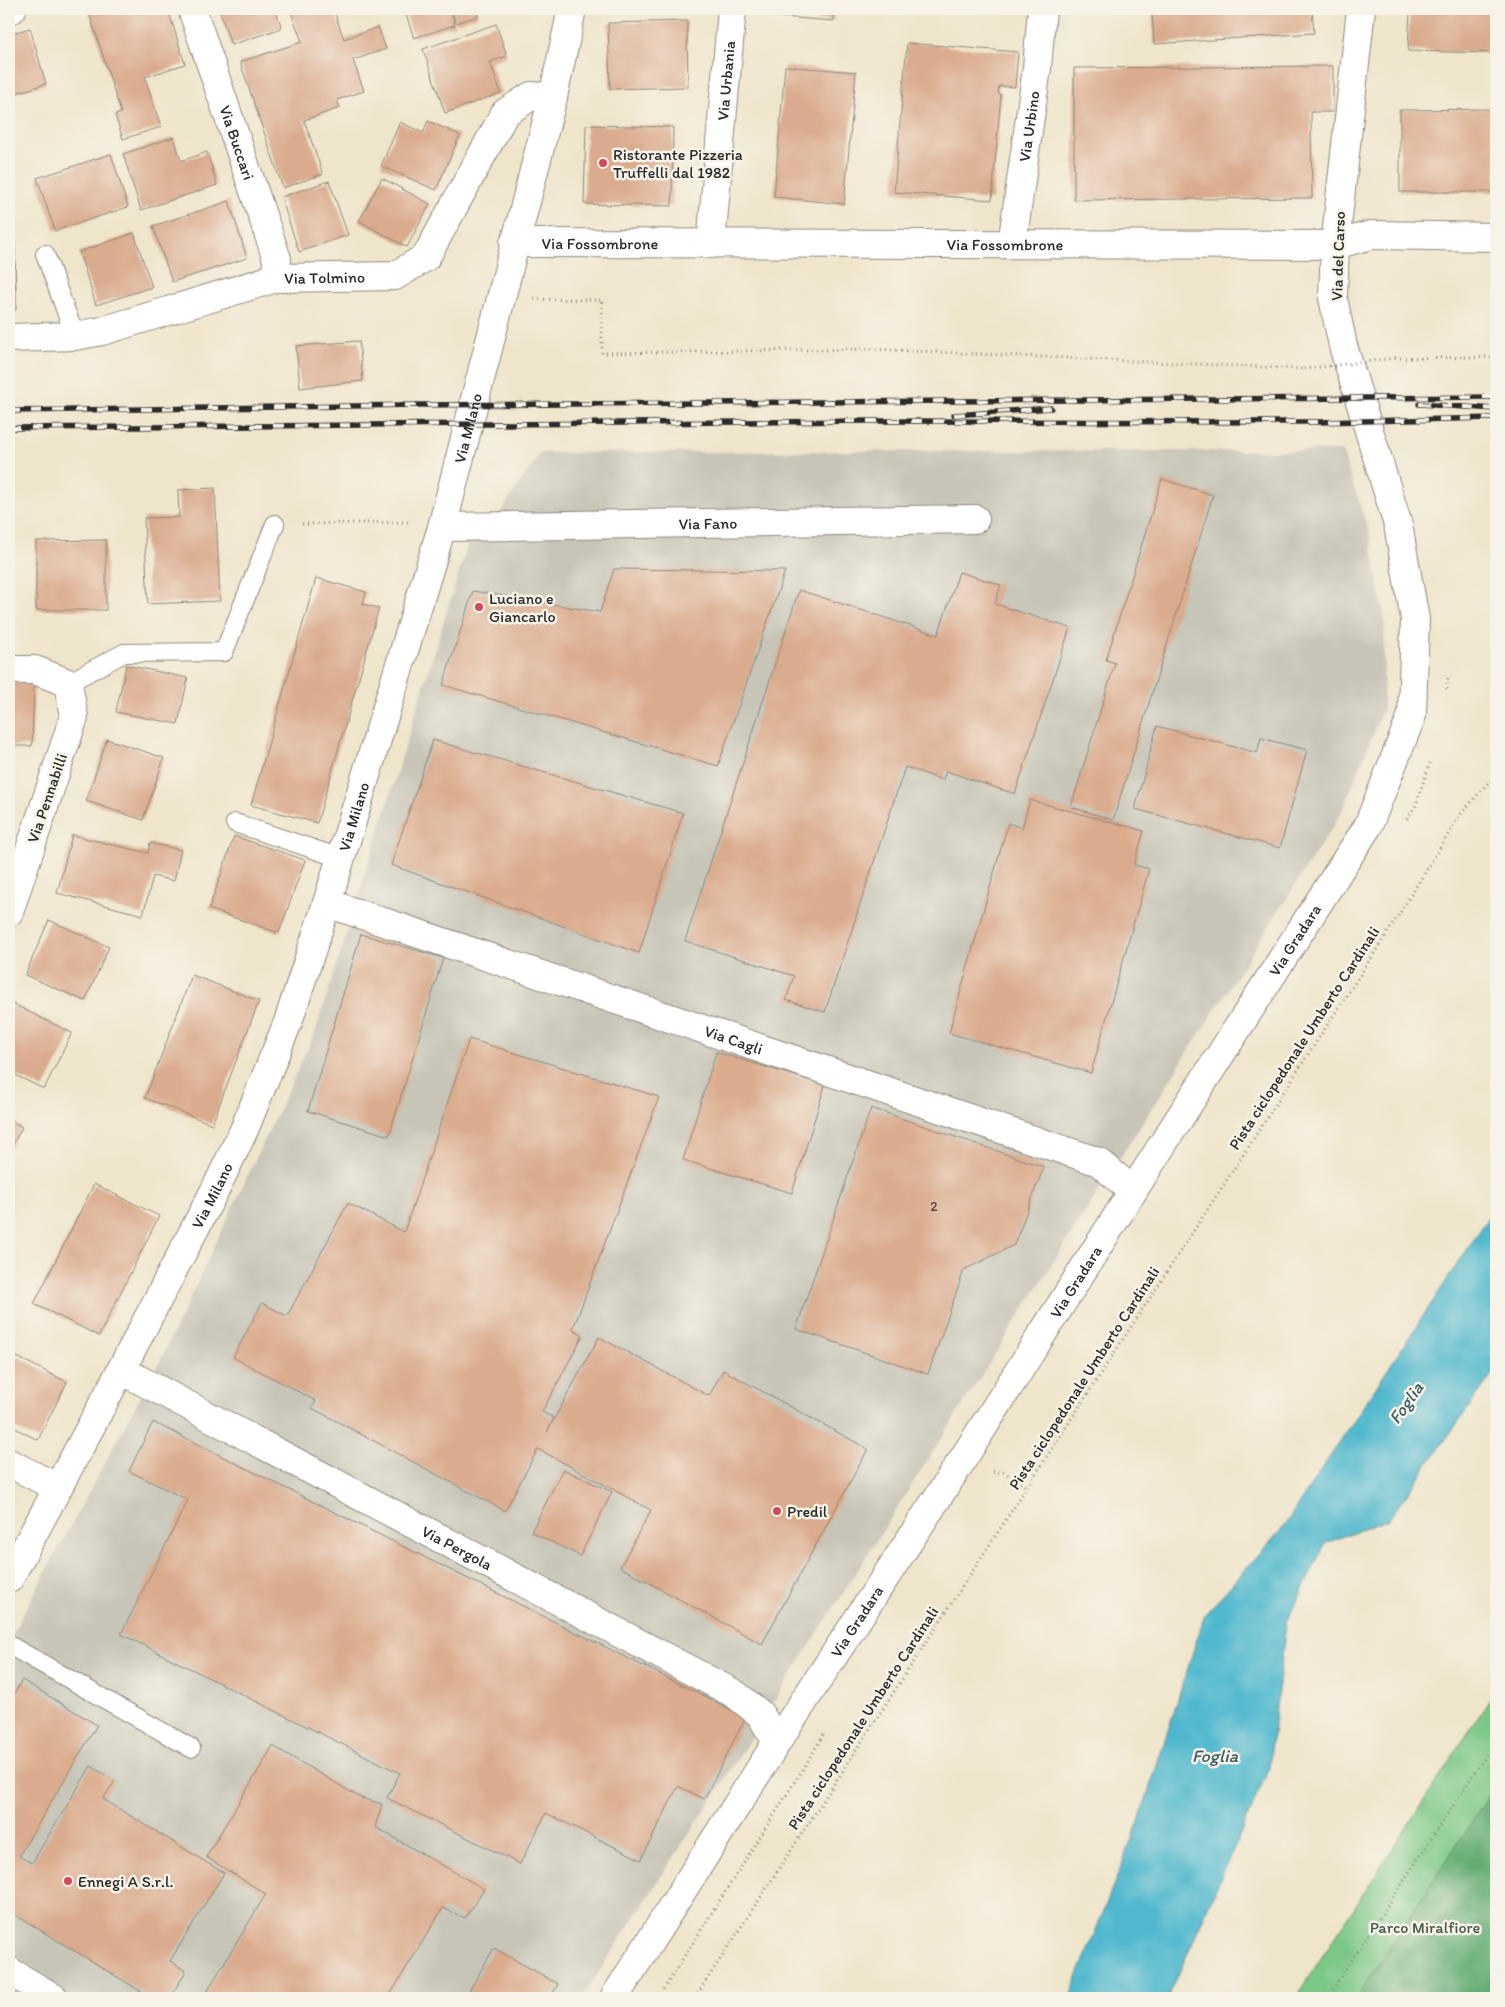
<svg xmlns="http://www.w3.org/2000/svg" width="1505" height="2007" font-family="Itim,sans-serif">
	<rect width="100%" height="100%" fill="#f7f3e8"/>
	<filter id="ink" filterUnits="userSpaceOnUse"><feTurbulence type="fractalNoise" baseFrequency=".02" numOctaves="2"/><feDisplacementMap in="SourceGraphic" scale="10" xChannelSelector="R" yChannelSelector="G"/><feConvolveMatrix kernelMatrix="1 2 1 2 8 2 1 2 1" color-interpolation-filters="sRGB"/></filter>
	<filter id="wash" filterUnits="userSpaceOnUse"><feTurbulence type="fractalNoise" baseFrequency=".0096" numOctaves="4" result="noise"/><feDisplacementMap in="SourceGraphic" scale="20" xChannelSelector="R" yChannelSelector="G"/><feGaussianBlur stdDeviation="1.12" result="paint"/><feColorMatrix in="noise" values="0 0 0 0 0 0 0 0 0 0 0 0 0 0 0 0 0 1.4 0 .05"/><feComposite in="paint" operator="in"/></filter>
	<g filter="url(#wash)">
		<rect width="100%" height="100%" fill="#efe5cb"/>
		<path fill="#c7c5b8" d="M869 451H1342L1369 532 1385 621 1383 709 1342 812 1109 1175 719 1788 582 1998H9V1640L161 1359 315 1033 354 911 468 543 500 513 540 453Z"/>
		<path fill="#7ac786" stroke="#527958" d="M1496 1690V1998H1295Z"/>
		<path fill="#63ac73" stroke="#476c4f" d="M1496 1785V1998H1356Z"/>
		<path fill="#50b8ce" stroke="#3e727c" d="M1496 1206V1369L1389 1519 1326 1543 1286 1623 1269 1768 1168 1998H1069L1139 1821 1205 1614 1282 1529Z"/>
		<g id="blocks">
			<g fill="#daab8d">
				<path d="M88 9H168L185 64 145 77 161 127 123 139 115 115 121 113Z"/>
				<path d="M219 9H275L282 28 231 45Z"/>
				<path d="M302 9H333L344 39 378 27 386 49 353 60 364 91 337 100 340 108 304 120 323 174 283 188 240 62 302 42 291 12Z"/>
				<path d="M404 9H450L455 25 414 38Z"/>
				<path d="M451 9H476L478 16 456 23Z"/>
				<path d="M770 9H834V21L769 16Z"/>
				<path d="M1141 9H1312L1314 33 1154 44 1152 12 1142 13Z"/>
				<path d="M1410 9H1496V53L1408 51Z"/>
				<path d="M687 21 688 87 610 89 608 23Z"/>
				<path d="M496 24 507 56 490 62 501 93 445 113 423 49Z"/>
				<path d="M30 28 46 84 9 95V34Z"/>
				<path d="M907 43 1018 52 1015 87 999 86 998 94H1001L992 200 894 192Z"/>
				<path d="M785 66 856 72 844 204 774 197Z"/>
				<path d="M1333 66V112H1311L1312 198 1074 200V68Z"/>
				<path d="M1496 109V192H1400V110Z"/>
				<path d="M428 121 460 135 436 190 381 166 400 122 423 133Z"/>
				<path d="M586 125 673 127 672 206 584 204Z"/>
				<path d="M174 137 181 161 207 152 217 185 141 210 123 154Z"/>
				<path d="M111 154 128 207 55 231 37 178Z"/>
				<path d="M382 178 430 204 407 247 359 221Z"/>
				<path d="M329 181 348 235 299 252 281 197Z"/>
				<path d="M229 201 247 258 172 282 153 226Z"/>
				<path d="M134 233 152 287 96 305 79 252Z"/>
				<path d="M9 243H15L16 310H9Z"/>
				<path d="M359 341 363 381 300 388 296 346Z"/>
				<path d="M1162 479 1213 495 1113 820 1071 807 1115 663 1106 660Z"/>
				<path d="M215 488 220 601 148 604 144 518 179 517 178 490Z"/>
				<path d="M106 540V610H36V541Z"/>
				<path d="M614 569 785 571 718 766 443 685 473 591 600 612Z"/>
				<path d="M9 572H10L12 607H9Z"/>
				<path d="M959 572 1001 585 995 604 1070 628 1015 794 946 771 943 780 905 767 825 1012 786 1000 794 976 685 941 799 590 938 635Z"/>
				<path d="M316 578 366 592 363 604 379 608 317 823 251 805Z"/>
				<path d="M126 665 188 678 178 724 116 712Z"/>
				<path d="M9 681 34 682 32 746H9Z"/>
				<path d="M1157 726 1257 753 1261 738 1307 750 1280 848 1135 809Z"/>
				<path d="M107 739 164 758 143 820 86 801Z"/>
				<path d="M433 740 683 813 639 953 391 865Z"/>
				<path d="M9 794 15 797 9 814Z"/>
				<path d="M1030 800 1144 831 1134 865 1149 869 1091 1073 949 1033 1008 823 1022 828Z"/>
				<path d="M72 835 148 853 150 843 181 850 174 881 153 876 143 915 57 893Z"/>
				<path d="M234 836 305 860 279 933 209 909Z"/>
				<path d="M49 920 109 947 85 1001 25 975Z"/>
				<path d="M361 934 443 958 389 1136 308 1111Z"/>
				<path d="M192 975 259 1001 212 1124 145 1098Z"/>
				<path d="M13 1004 72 1033 44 1089 9 1072V1014Z"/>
				<path d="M469 1039 659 1097 573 1329 583 1335 542 1412 554 1418 547 1432 599 1337 709 1396 723 1370 868 1449 762 1644 620 1567 651 1510 538 1449 505 1511 312 1408 316 1401 233 1357 262 1303 287 1316 348 1203 404 1232Z"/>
				<path d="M716 1052 825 1085 792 1193 683 1160Z"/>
				<path d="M871 1108 1044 1167 1014 1245 964 1270 928 1374 796 1329Z"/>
				<path d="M9 1120 22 1127 9 1152Z"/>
				<path d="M94 1184 159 1216 99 1336 34 1304Z"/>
				<path d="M9 1353 67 1382 38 1440 9 1425Z"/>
				<path d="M153 1422 746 1717 704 1799 678 1786 641 1860 546 1813 520 1864 387 1798 400 1773 121 1634 188 1500 129 1471Z"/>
				<path d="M563 1469 612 1492 580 1556 531 1532Z"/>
				<path d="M22 1680 97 1725 19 1856 32 1863 91 1766 115 1781 103 1799 224 1873 170 1961 186 1971 170 1998H152L9 1911V1703Z"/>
				<path d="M273 1746 361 1798 382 1804 375 1827 484 1889 465 1918 443 1908 388 1998H203L266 1894 206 1857Z"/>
				<path d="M494 1948 558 1984 550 1998H465Z"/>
			</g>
		</g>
	</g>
	<g filter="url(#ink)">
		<use href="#blocks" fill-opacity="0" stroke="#8d887b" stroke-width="1"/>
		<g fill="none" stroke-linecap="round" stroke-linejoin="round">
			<g stroke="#8d887b" stroke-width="20">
				<g id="service">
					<path d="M45 254 75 336"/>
					<path d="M68 683 124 653 224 652 275 524"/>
					<path d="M235 823 340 858"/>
					<path d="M9 1645 191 1748"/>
				</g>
			</g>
			<g stroke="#8d887b" stroke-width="30">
				<g id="minor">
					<path id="s1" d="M192 9 277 259 276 278"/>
					<path d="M9 10 12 9"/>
					<path id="s2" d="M514 243 1335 245 1371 235 1496 237"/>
					<path id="s3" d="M711 244 732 9"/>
					<path id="s4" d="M1012 244 1037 68 1042 9"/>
					<path id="s5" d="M9 338 75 336 102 331 276 278 395 276 426 257 505 113 531 96 553 97"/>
					<path id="s6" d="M442 527 975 519"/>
					<path d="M9 670H35L68 683 74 717 9 912"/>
					<path id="s7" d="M327 903 1099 1162 1133 1191"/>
					<path id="s8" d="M121 1370 735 1694 760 1714 777 1742"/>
					<path d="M9 1463 58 1488"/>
					<path d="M9 1971 54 1998"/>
				</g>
			</g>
			<g stroke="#8d887b" stroke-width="30">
				<g id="tertiary">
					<path id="s9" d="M9 1579 121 1370 217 1186 244 1130 288 1022 327 903 442 527 553 97 572 9"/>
					<path id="s10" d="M614 1998 777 1742 961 1462 1166 1139 1368 826 1412 715 1415 619 1398 525 1343 346 1333 298 1335 245 1361 9"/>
				</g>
			</g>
			<g stroke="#8d887b" stroke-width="3" stroke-dasharray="1 4" stroke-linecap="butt">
				<path d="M534 299 602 300V353L870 349 1304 369"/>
				<path d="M1395 358 1496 357"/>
				<path d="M302 524 411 522"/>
				<path d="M1447 689 1448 675"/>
				<path d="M1407 819 1415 807 1431 760"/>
				<path d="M993 1472H1004L1028 1488"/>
				<path d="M658 1998 808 1761 825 1732"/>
				<path d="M695 1998 1395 921 1460 815 1496 774"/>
				<path d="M1327 1998 1496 1740"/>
			</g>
			<use href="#service" stroke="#fff" stroke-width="18"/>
			<use href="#minor" stroke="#fff" stroke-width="28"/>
			<use href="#tertiary" stroke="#fff" stroke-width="28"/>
			<g stroke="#2b2b2b" stroke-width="5.5">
				<g id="rail">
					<path d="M1419 404 1496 409"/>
					<path d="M9 411 419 405 1496 397"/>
					<path d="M954 415 1051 408"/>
					<path d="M9 428 869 421 1317 422 1496 418"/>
				</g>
			</g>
			<use href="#rail" stroke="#f7f3e8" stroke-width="4" stroke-dasharray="11" stroke-linecap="butt"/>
			<path stroke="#8d887b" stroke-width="3" stroke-dasharray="1 4" stroke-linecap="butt" d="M1304 369 1395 358"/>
		</g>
	</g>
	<g fill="#d1495b" stroke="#f7f3e8" stroke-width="2">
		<circle cx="603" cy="163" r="5"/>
		<circle cx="479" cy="607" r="5"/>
		<circle cx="777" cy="1511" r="5"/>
		<circle cx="68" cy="1881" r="5"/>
	</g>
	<g text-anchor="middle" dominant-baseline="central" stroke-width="5" stroke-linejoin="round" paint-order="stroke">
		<g font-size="14" fill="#574b44">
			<text x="934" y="1206">2</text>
		</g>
		<g font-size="16" fill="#2b2b2b" stroke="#f7f3e8">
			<text stroke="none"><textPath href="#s3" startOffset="164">Via Urbania</textPath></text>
			<text stroke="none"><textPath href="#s4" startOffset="119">Via Urbino</textPath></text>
			<text stroke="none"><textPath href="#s1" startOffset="141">Via Buccari</textPath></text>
			<text stroke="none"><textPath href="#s2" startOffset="86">Via Fossombrone</textPath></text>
			<text stroke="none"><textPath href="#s2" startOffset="491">Via Fossombrone</textPath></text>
			<text transform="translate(1338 256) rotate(-88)">Via del Carso</text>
			<text stroke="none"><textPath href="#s5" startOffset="324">Via Tolmino</textPath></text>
			<text stroke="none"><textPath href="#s9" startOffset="1244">Via Milano</textPath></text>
			<text stroke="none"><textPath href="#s6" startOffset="266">Via Fano</textPath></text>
			<text transform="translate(47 798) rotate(-71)">Via Pennabilli</text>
			<text stroke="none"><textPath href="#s9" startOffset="839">Via Milano</textPath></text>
			<text stroke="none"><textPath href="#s10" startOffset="1258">Via Gradara</textPath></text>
			<text transform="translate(1304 1038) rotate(-57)">Pista ciclopedonale Umberto Cardinali</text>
			<text stroke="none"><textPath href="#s7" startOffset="429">Via Cagli</textPath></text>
			<text stroke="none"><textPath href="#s9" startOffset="434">Via Milano</textPath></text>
			<text stroke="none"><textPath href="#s10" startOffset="852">Via Gradara</textPath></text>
			<text transform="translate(1084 1378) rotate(-57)">Pista ciclopedonale Umberto Cardinali</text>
			<text stroke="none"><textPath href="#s8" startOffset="380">Via Pergola</textPath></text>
			<text stroke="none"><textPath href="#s10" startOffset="448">Via Gradara</textPath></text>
			<text transform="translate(863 1718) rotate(-57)">Pista ciclopedonale Umberto Cardinali</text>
		</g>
		<g font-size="16" fill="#2b2b2b" stroke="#f7f3e8" text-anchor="start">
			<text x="613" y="154">Ristorante Pizzeria<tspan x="613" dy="18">Truffelli dal 1982</tspan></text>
			<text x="489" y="598">Luciano e<tspan x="489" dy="18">Giancarlo</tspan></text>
			<text x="787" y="1511">Predil</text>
			<text x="78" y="1881">Ennegi A S.r.l.</text>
		</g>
		<g font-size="16" fill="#435a46" stroke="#f7f3e8">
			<text x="1425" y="1927">Parco Miralfiore</text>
		</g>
		<g font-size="18" font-style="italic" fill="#385c64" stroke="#f7f3e8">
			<text transform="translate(1406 1403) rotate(-55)">Foglia</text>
			<text x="1215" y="1756">Foglia</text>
		</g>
	</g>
	<rect width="1505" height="2007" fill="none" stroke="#f7f3e8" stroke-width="30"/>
</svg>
